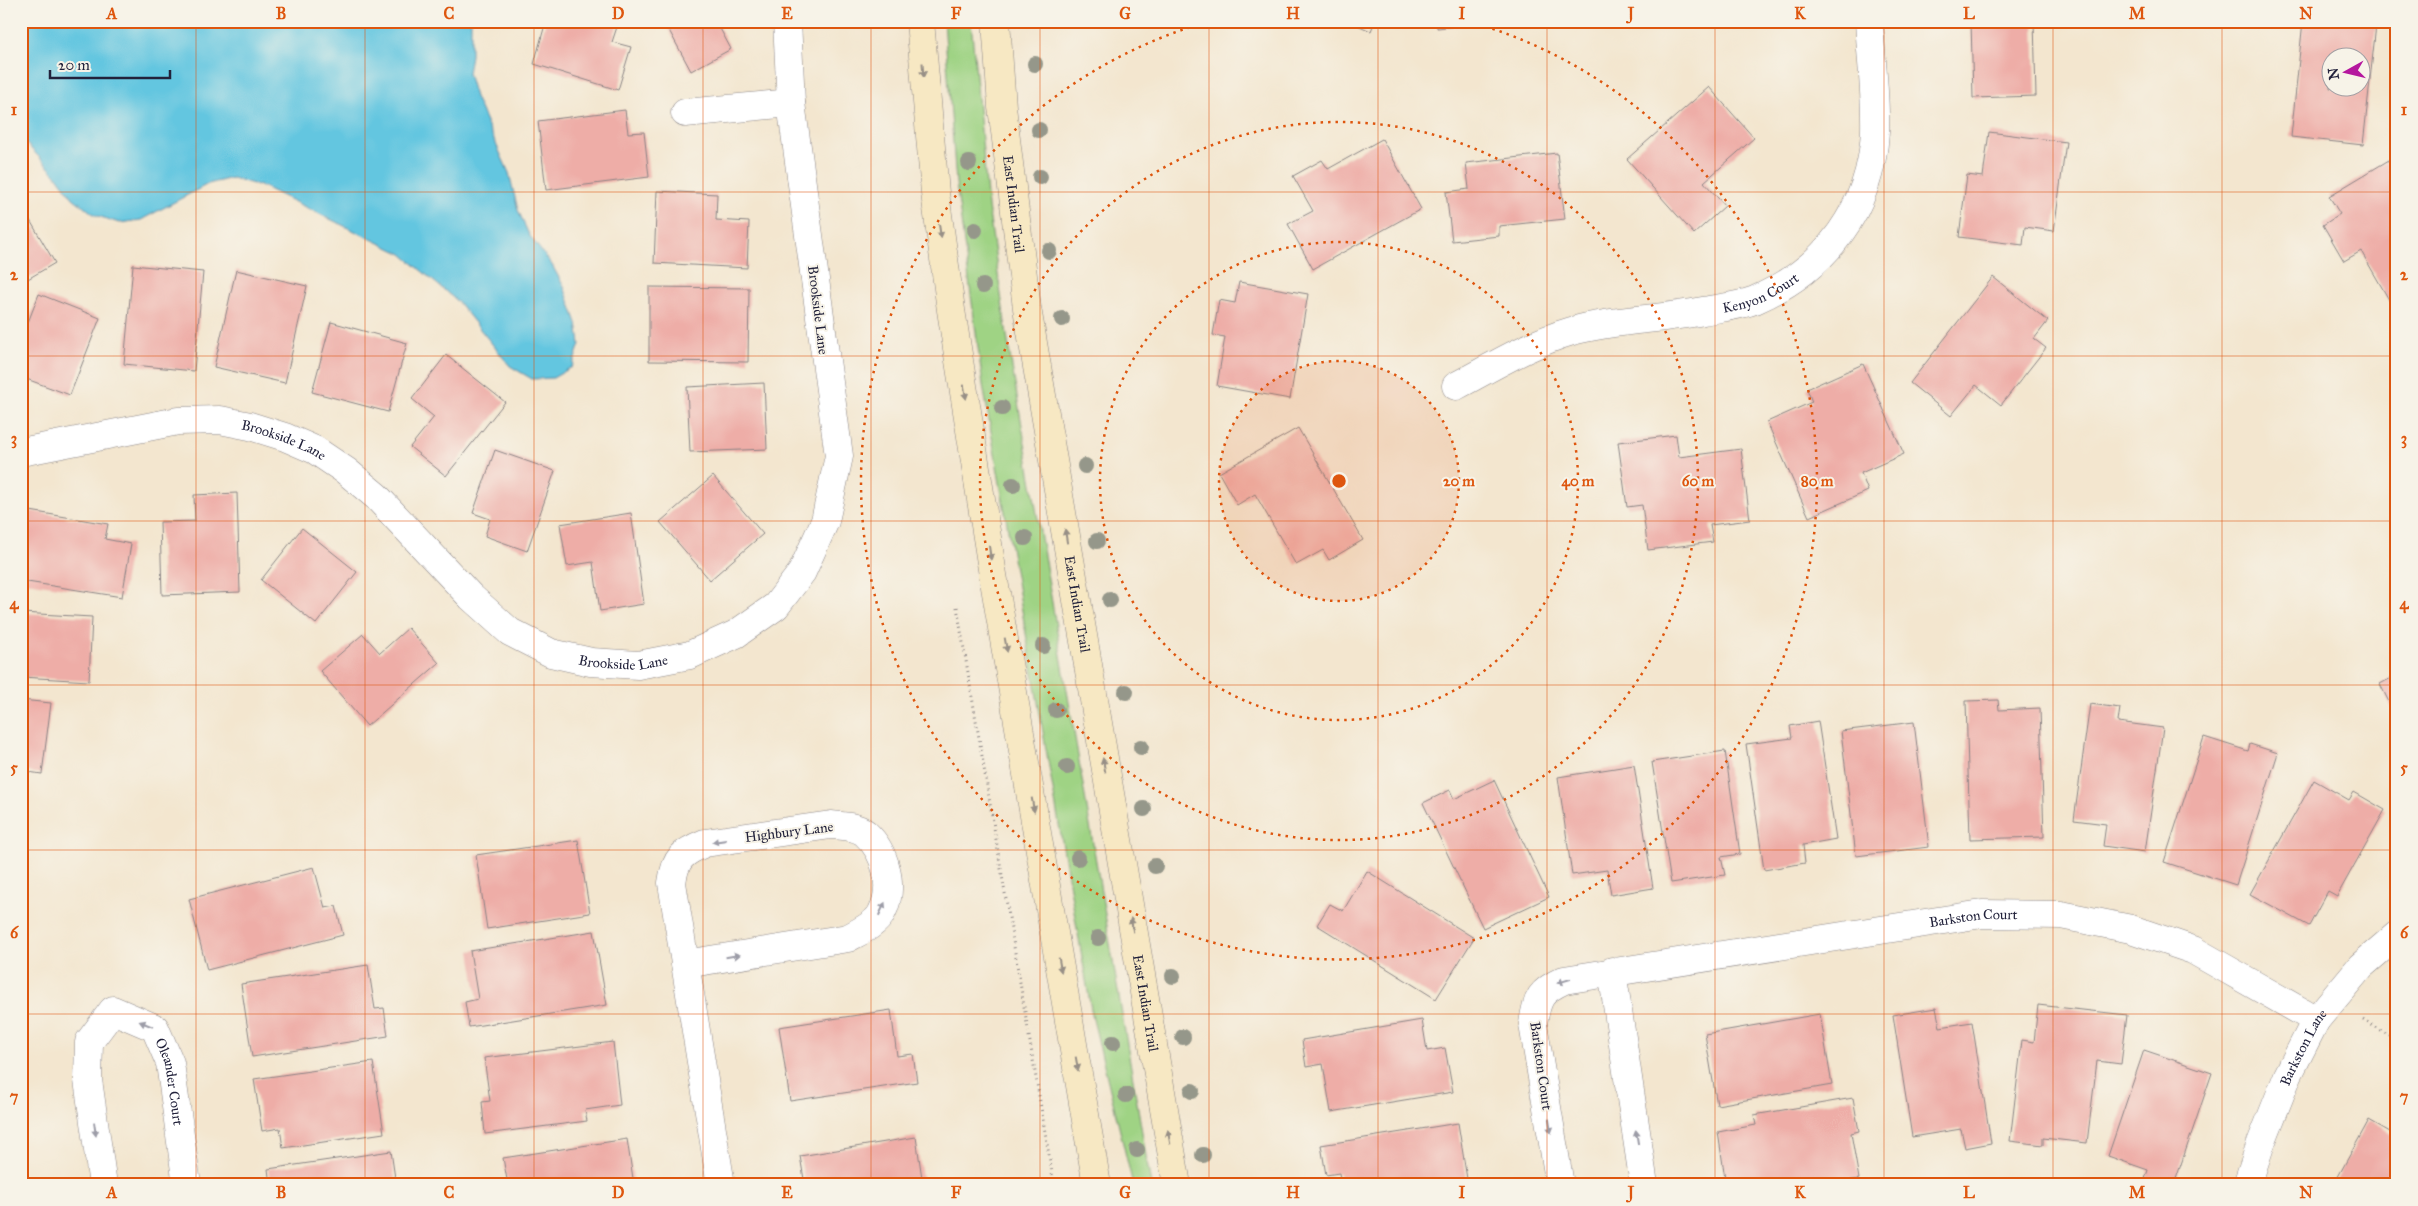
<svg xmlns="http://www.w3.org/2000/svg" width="2418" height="1206" font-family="'IM FELL Great Primer',serif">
	<rect width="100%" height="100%" fill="#f7f3e8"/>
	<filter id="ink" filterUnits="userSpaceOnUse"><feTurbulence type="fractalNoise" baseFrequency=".02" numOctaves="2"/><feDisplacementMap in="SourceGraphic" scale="10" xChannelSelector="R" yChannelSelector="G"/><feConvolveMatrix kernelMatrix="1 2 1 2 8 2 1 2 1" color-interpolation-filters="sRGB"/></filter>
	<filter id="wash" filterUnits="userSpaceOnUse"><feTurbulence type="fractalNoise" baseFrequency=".0096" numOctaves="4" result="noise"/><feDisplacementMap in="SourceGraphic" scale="20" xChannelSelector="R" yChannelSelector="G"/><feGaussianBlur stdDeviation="1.12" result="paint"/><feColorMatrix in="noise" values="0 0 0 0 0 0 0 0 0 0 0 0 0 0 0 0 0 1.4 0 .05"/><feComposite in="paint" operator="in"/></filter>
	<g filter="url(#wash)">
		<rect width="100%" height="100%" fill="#f3e6cf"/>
		<path fill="#9fd384" stroke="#607a60" d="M944 21H971L988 206 1009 349 1151 1185H1133L1092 1015 983 385 956 183Z"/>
		<path fill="#63c6e0" stroke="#42748e" d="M29 21H471V55L468 73 475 97 509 173 518 210 529 235 552 265 564 287 577 323 580 344 572 367 553 378 532 379 510 366 458 302 402 254 264 187 232 178 208 184 141 220 119 223 95 215 73 198 56 175 21 138V27Z"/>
		<g id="blocks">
			<g fill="#eeada7" fill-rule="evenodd">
				<path d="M546 21H619L612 42 631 47 618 90 534 64Z"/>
				<path d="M664 21H716L731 49 691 71Z"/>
				<path d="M1348 21H1375L1371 31Z"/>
				<path d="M1437 21H1468V25L1437 28Z"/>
				<path d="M1971 21H2034L2036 96 1973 98Z"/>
				<path d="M2303 21H2338L2376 25 2363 145 2291 137ZM2330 58H2360V88H2330Z"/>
				<path d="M1709 87 1754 138 1704 182 1725 206 1694 234 1627 159Z"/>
				<path d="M625 110 628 133 644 132 649 177 546 190 538 121Z"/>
				<path d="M1989 132 2066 142 2054 231 2025 227 2023 245 1959 237 1967 175 1983 177Z"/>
				<path d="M1382 139 1421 209 1313 269 1288 224 1313 211 1293 176 1322 160 1328 169Z"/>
				<path d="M1557 153 1565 219 1499 226V236L1452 241 1446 192 1469 189 1466 163Z"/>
				<path d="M2389 160 2397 174V302L2392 305 2361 251 2344 261 2323 225 2340 214 2329 196Z"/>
				<path d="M657 191 717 194 716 220 749 222 747 268 654 263Z"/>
				<path d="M21 205 55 263 21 283Z"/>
				<path d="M133 265 203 272 194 371 124 364Z"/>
				<path d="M236 270 307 286 285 383 214 367Z"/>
				<path d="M1993 277 2048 321 2034 339 2046 348 2001 405 1976 385 1951 416 1910 383Z"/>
				<path d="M1239 282 1308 294 1290 399 1217 386 1225 337 1213 335 1219 300 1235 303Z"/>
				<path d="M649 287 749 288 748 362 649 361Z"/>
				<path d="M39 294 100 318 70 395 21 377V329L25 330Z"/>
				<path d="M331 322 407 343 388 412 312 392Z"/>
				<path d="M446 355 505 402 446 476 410 447 434 417 412 399Z"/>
				<path d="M1863 364 1904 454 1861 473 1868 491 1809 517 1767 422 1812 402 1807 389Z"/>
				<path d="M764 383 767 449 690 452 687 387Z"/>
				<path d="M1298 428 1363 540 1329 560 1323 550 1296 565 1255 494 1237 505 1219 473Z"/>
				<path d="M1676 435 1679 457 1741 449 1750 520 1710 525 1713 542 1648 550 1642 505 1627 507 1618 442Z"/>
				<path d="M495 450 555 471 527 551 485 536 490 519 473 513Z"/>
				<path d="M713 476 763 534 710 580 660 522Z"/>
				<path d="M237 493 240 592 162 595 160 522 195 521 194 495Z"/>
				<path d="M30 511 108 524 105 539 131 544 122 597 21 581V565Z"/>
				<path d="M631 513 644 604 600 611 593 562 567 566 560 524Z"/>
				<path d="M302 528 357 572 316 624 261 580Z"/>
				<path d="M21 613 92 617 89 681 21 677Z"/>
				<path d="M408 628 439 663 367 726 320 671 363 634 380 653Z"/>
				<path d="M2397 675V718L2380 684Z"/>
				<path d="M21 700 51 703 42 774 21 771Z"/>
				<path d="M1998 700 1999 710 2040 708 2044 837 1970 839 1966 701Z"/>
				<path d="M2090 704 2120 708 2118 722 2163 728 2145 852 2103 846 2106 824 2074 820Z"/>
				<path d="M1818 721 1836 839 1803 845 1805 863 1764 870 1746 744 1792 738 1790 726Z"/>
				<path d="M1914 722 1929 847 1856 856 1841 731Z"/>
				<path d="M2204 737 2248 751 2250 744 2278 753 2236 885 2164 862Z"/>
				<path d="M1725 751 1740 854 1721 857 1725 875 1671 883 1652 762Z"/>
				<path d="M1634 765 1653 888 1611 895 1607 870 1572 875 1558 777Z"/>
				<path d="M1494 780 1549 897 1483 928 1423 803 1450 790 1454 799Z"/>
				<path d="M2314 780 2349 800 2354 792 2385 810 2337 896 2328 891 2309 926 2250 894Z"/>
				<path d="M578 840 590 913 487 929 476 855Z"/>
				<path d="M314 867 325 908 336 906 343 935 207 970 189 899Z"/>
				<path d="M1367 871 1474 938 1436 999 1317 925 1330 904 1343 911Z"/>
				<path d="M594 931 607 1005 469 1027 465 1002 478 999 470 951Z"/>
				<path d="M368 965 375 1009 384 1008 388 1036 252 1057 241 984Z"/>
				<path d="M2038 1005 2127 1015 2121 1064 2097 1061 2087 1143 2043 1138V1145L2010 1141 2022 1040 2034 1042Z"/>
				<path d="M1936 1008 1940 1027 1972 1022 1991 1143 1965 1148 1961 1129 1912 1137 1893 1015Z"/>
				<path d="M891 1010 897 1056 913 1054 917 1082 790 1101 779 1027Z"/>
				<path d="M1820 1014 1832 1085 1717 1105 1705 1034Z"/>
				<path d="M1422 1020 1427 1051 1445 1048 1453 1092 1331 1112 1323 1064 1306 1067 1302 1040Z"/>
				<path d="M613 1042 620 1105 585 1110 587 1121 485 1134 482 1102 490 1101 484 1058Z"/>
				<path d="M2144 1050 2212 1073 2174 1185H2143L2148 1170 2108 1156Z"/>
				<path d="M373 1062 384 1133 283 1148 280 1128 262 1131 254 1079Z"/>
				<path d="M1853 1098 1859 1131 1851 1133 1859 1179 1822 1185H1726L1718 1132 1756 1125 1754 1115Z"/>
				<path d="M2369 1120 2397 1136V1185H2336L2334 1184Z"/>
				<path d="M1458 1123 1468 1185H1341L1339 1173 1326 1175 1321 1145Z"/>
				<path d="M916 1137 923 1185H805L800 1156Z"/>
				<path d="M627 1139 634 1185H508L503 1158Z"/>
				<path d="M391 1151 396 1185H270L268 1169Z"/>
			</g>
		</g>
	</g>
	<g filter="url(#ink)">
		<use href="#blocks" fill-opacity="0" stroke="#8a8485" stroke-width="1"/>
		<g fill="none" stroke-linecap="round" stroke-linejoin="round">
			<g stroke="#8a8485" stroke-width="29">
				<g id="minor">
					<path d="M685 113 791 103"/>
					<path id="s1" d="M1456 386C1494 366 1531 343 1572 331 1615 319 1660 320 1703 311 1720 308 1739 306 1755 300 1826 269 1871 209 1875 131 1876 95 1871 57 1869 21"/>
					<path id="s2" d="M21 452 178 421 220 420 250 426 285 437 315 450 346 471 376 496 471 597 510 632 551 653 591 662 638 665 690 655 736 634 776 606 802 572 825 521 839 456 791 103 787 21"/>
					<path d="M685 964 848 938C859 932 877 924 882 912 895 887 886 852 865 833 856 826 842 826 831 825L705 843C683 852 675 858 672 883L721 1185"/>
					<path d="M1612 971 1644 1185"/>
					<path id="s3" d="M103 1185 88 1080 89 1042 113 1010 155 1028 170 1063 187 1185"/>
					<path id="s4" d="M1560 1185 1533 1024C1537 998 1540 991 1564 980L1982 914 2061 915 2131 929 2193 950 2316 1020"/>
					<path id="s5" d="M2247 1185 2261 1143 2288 1075 2316 1020 2361 966 2397 935"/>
				</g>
			</g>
			<g stroke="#8a8485" stroke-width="29">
				<g id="secondary">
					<path d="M920 21 935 193 951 310 992 569 1097 1185"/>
					<path id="s6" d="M996 21 1002 107 1027 308 1177 1185"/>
				</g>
			</g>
			<g stroke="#8a8485" stroke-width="3" stroke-dasharray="1 4" stroke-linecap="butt">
				<path d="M957 607 1054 1185"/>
				<path d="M2363 1020 2397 1039"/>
			</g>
			<use href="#minor" stroke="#fff" stroke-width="28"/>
			<use href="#secondary" stroke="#f7e8c3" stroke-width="28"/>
		</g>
		<g fill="#95978a">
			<circle cx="1035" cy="64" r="8"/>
			<circle cx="1039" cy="130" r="8"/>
			<circle cx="969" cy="163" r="8"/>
			<circle cx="1040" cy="177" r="8"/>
			<circle cx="975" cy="230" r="8"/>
			<circle cx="1049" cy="251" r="8"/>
			<circle cx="983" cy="286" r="8"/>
			<circle cx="1062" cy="319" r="8"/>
			<circle cx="1002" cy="408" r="8"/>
			<circle cx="1085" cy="466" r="8"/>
			<circle cx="1013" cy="485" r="8"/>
			<circle cx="1025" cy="538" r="8"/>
			<circle cx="1097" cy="541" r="8"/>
			<circle cx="1110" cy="600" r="8"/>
			<circle cx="1043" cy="646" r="8"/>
			<circle cx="1126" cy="692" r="8"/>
			<circle cx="1056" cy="710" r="8"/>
			<circle cx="1141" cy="747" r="8"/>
			<circle cx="1067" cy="767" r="8"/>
			<circle cx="1144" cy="809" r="8"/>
			<circle cx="1078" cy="858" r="8"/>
			<circle cx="1155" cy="866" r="8"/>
			<circle cx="1098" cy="938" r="8"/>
			<circle cx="1173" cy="976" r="8"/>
			<circle cx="1183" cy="1037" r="8"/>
			<circle cx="1113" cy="1043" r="8"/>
			<circle cx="1192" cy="1091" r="8"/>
			<circle cx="1126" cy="1095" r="8"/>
			<circle cx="1137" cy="1150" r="8"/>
			<circle cx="1203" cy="1155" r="8"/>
		</g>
		<defs><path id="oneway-solid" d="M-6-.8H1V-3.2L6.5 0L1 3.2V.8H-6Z" transform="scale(1.25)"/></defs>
		<g fill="#978f86">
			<use href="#oneway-solid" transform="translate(923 70) rotate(86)"/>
			<use href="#oneway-solid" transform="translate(940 231) rotate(82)"/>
			<use href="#oneway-solid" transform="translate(965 392) rotate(80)"/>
			<use href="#oneway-solid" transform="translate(1066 536) rotate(-99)"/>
			<use href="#oneway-solid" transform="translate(990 553) rotate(82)"/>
			<use href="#oneway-solid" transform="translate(1006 645) rotate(80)"/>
			<use href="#oneway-solid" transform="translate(1104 765) rotate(-100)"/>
			<use href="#oneway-solid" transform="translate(1033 805) rotate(80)"/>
			<use href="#oneway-solid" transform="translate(1132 925) rotate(-100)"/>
			<use href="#oneway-solid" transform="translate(1060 965) rotate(80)"/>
			<use href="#oneway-solid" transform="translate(1077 1064) rotate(80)"/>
			<use href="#oneway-solid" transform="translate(1169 1137) rotate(-100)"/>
		</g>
		<g fill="#9c9ca7">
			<use href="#oneway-solid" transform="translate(719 841) rotate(172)"/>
			<use href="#oneway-solid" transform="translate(882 909) rotate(-65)"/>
			<use href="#oneway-solid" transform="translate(733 956) rotate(-9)"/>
			<use href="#oneway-solid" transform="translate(1564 981) rotate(163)"/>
			<use href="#oneway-solid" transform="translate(146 1024) rotate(-158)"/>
			<use href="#oneway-solid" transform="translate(1550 1126) rotate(81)"/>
			<use href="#oneway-solid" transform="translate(95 1129) rotate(82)"/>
			<use href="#oneway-solid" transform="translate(1637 1137) rotate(-99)"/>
		</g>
	</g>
	<path fill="none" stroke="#de560e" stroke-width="1" stroke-opacity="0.55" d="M196 21V1185M365 21V1185M534 21V1185M703 21V1185M871 21V1185M1040 21V1185M1209 21V1185M1378 21V1185M1547 21V1185M1715 21V1185M1884 21V1185M2053 21V1185M2222 21V1185M21 192H2397M21 356H2397M21 521H2397M21 685H2397M21 850H2397M21 1014H2397"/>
	<circle cx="1339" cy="481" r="120" fill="#de560e" fill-opacity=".12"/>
	<g fill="none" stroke="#de560e" stroke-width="2.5" stroke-dasharray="2.5 5">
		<circle cx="1339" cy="481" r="120"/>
		<circle cx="1339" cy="481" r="239"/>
		<circle cx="1339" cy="481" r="359"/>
		<path d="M1471 22A478 478 0 1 1 1207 22"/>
	</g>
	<g text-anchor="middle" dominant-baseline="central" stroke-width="4" stroke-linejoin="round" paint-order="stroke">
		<g font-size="14" fill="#22223b" stroke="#f7f3e8">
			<text stroke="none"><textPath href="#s6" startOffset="184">East Indian Trail</textPath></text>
			<text stroke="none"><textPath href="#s1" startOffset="322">Kenyon Court</textPath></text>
			<text transform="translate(818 310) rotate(83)">Brookside Lane</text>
			<text stroke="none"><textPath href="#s2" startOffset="269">Brookside Lane</textPath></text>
			<text stroke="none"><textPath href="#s6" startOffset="589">East Indian Trail</textPath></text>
			<text stroke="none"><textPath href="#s2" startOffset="689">Brookside Lane</textPath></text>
			<text transform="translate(789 832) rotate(-7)">Highbury Lane</text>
			<text stroke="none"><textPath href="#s4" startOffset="635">Barkston Court</textPath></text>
			<text stroke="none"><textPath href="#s6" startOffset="994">East Indian Trail</textPath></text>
			<text stroke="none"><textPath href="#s5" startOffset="149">Barkston Lane</textPath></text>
			<text transform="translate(1541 1066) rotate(82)">Barkston Court</text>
			<text stroke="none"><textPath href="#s3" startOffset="286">Oleander Court</textPath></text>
		</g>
	</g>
	<circle cx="1339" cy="481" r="8" fill="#de560e" stroke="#f7f3e8" stroke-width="2.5"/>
	<g font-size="15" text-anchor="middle" font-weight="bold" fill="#de560e" stroke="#f7f3e8" stroke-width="4" stroke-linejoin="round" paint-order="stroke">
		<text x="1459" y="486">20 m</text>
		<text x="1578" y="486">40 m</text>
		<text x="1698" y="486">60 m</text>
		<text x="1817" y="486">80 m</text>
	</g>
	<rect width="2418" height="1206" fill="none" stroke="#f7f3e8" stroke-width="55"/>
	<g transform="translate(2346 72) rotate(262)"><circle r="24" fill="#f7f3e8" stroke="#a29fa3"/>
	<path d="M0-4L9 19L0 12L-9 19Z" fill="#b5179e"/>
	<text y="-8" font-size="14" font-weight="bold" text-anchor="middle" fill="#22223b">N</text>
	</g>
	<path d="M50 70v8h120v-8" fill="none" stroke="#22223b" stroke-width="2.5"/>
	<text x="58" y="70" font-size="15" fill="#22223b" stroke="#f7f3e8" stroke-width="4" paint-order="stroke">20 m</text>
	<rect x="28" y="28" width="2362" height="1150" fill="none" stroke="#de560e" stroke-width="2"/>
	<g font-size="16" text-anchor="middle" font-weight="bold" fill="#de560e">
		<text x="112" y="19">A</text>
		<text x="281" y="19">B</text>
		<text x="449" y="19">C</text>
		<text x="618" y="19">D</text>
		<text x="787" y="19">E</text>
		<text x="956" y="19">F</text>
		<text x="1125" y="19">G</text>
		<text x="1293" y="19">H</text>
		<text x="1462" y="19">I</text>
		<text x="1631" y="19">J</text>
		<text x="1800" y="19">K</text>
		<text x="1969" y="19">L</text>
		<text x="2137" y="19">M</text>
		<text x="2306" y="19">N</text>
		<text x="14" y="115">1</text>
		<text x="2404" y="115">1</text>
		<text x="14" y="280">2</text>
		<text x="2404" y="280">2</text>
		<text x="14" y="444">3</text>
		<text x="2404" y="444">3</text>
		<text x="14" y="609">4</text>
		<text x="2404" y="609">4</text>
		<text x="14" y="773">5</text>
		<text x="2404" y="773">5</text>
		<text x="14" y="938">6</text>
		<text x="2404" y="938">6</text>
		<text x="14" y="1102">7</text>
		<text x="2404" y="1102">7</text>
		<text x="112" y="1198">A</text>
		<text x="281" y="1198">B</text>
		<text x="449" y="1198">C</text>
		<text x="618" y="1198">D</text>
		<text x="787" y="1198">E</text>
		<text x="956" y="1198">F</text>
		<text x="1125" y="1198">G</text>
		<text x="1293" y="1198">H</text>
		<text x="1462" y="1198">I</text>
		<text x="1631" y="1198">J</text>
		<text x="1800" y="1198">K</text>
		<text x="1969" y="1198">L</text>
		<text x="2137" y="1198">M</text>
		<text x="2306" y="1198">N</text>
	</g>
</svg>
